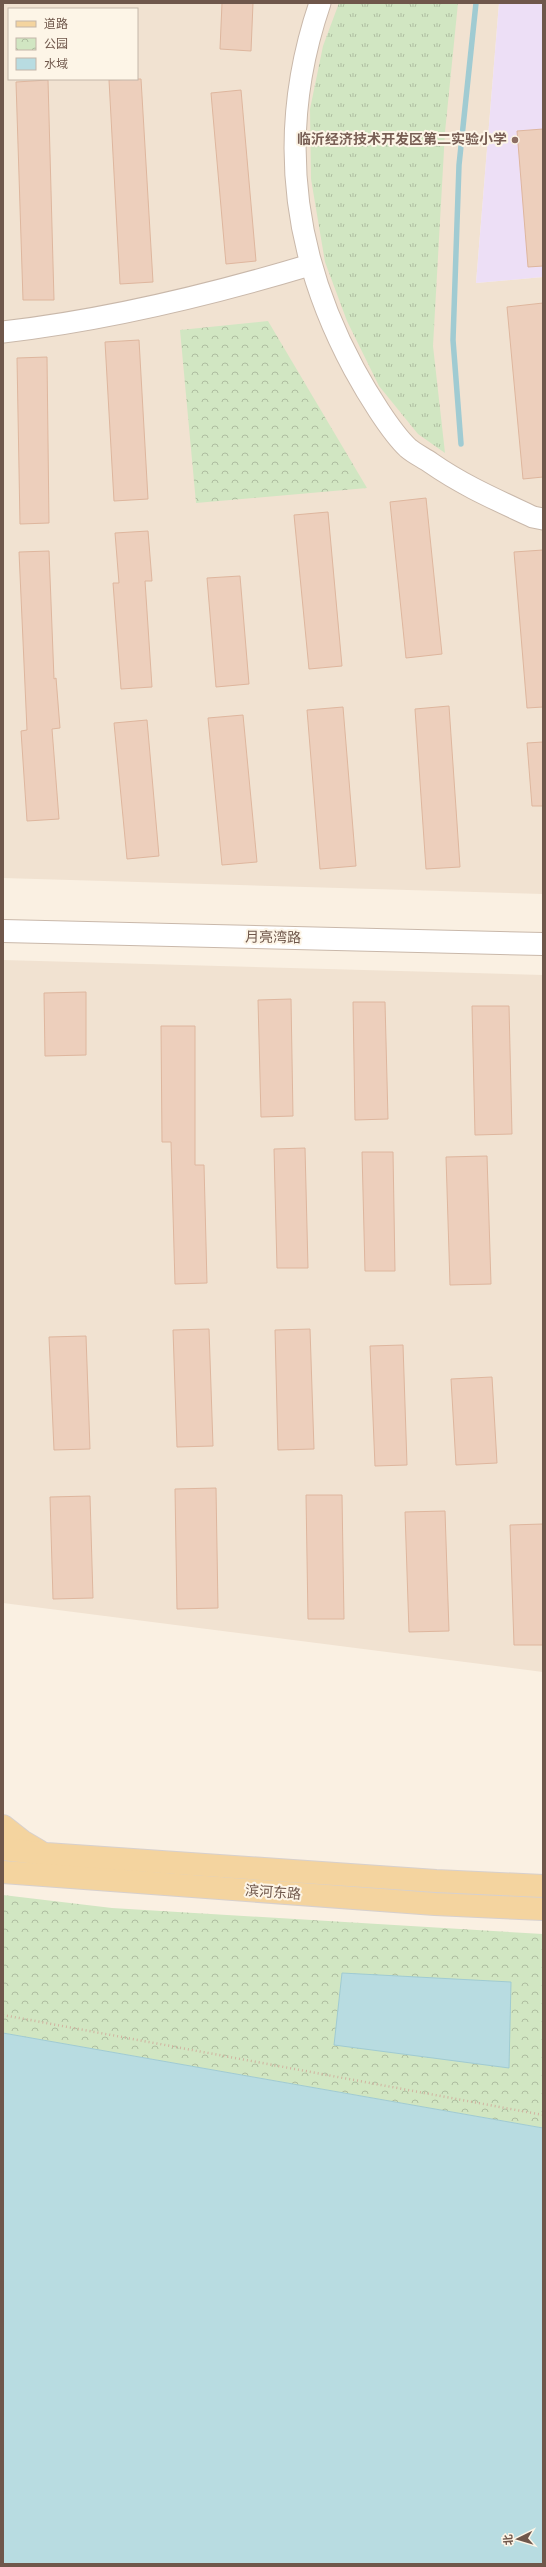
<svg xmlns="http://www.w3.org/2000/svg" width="546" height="2567" font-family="'Alegreya Sans','Noto Sans SC',sans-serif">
	<defs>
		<pattern id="grass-tufts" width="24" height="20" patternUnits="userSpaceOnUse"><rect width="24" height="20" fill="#d1e6c2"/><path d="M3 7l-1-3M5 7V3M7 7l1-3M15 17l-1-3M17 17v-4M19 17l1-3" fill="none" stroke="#aebda0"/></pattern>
		<pattern id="park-crowns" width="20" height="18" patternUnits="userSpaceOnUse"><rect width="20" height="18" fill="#d1e6c2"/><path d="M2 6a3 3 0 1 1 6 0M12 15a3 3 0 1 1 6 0" fill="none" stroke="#aebda0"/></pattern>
	</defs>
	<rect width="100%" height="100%" fill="#faf0e2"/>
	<g fill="#f1e2d1" fill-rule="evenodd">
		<path d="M3 3H499L476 283 543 277V894L3 878ZM9 9H137V79H9Z"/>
		<path d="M3 960 543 975V1672L3 1603Z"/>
	</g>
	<path fill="#eddff6" d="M499 3H543V277L476 283Z"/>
	<path fill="url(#grass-tufts)" d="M339 3H458L445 132 433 346 445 453 418 434 379 386 347 321 325 262 311 179 310 109 323 46Z"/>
	<g fill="url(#park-crowns)">
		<path d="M268 321 367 488 196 503 180 330Z"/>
		<path d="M3 1895 112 1908 543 1934V2128L3 2033Z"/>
	</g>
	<g fill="#b8dce1" stroke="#a0cbd2">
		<path d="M342 1973 511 1982 509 2068 334 2045Z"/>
		<path d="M3 2033 543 2128V2564H3Z"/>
	</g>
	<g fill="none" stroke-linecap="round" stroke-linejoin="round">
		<path stroke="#a0cbd2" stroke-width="5.5" d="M461 444 453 340 459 165 476 3"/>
	</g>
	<g fill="#edcfbc" stroke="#deb69e">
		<path d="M222 3H253L251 51 220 49Z"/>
		<path d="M137 79H141L153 282 120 284 109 80Z"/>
		<path d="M48 80 54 300H23L16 82Z"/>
		<path d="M241 90 256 261 226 264 211 93Z"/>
		<path d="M543 129V266L528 267 517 131Z"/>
		<path d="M543 303V477L523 479 507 307Z"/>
		<path d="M139 340 148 499 114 501 105 342Z"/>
		<path d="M47 357 49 523 20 524 17 358Z"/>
		<path d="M426 498 442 654 406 658 390 502Z"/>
		<path d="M328 512 342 666 309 669 294 515Z"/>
		<path d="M148 531 152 581H145L152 687 121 689 113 583H119L115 533Z"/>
		<path d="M543 550V707L527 708 514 552Z"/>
		<path d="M49 551 54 679 56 678 60 728 52 729 59 819 27 821 21 731 27 730 19 552Z"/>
		<path d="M240 576 249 684 216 687 207 578Z"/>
		<path d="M449 706 460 867 426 869 415 709Z"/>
		<path d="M343 707 356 866 320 869 307 710Z"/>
		<path d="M243 715 257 862 222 865 208 718Z"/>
		<path d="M147 720 159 856 127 859 114 723Z"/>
		<path d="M543 742V806H532L527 743Z"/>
		<path d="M86 992V1055L45 1056 44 993Z"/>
		<path d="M291 999 293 1116 261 1117 258 1000Z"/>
		<path d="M353 1002H385L388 1119 355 1120Z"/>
		<path d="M472 1006H509L512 1134 475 1135Z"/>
		<path d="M161 1026H195V1165H204L207 1283 175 1284 171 1142H162Z"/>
		<path d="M305 1148 308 1268H277L274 1149Z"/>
		<path d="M362 1152H393L395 1271H365Z"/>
		<path d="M487 1156 491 1284 450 1285 446 1157Z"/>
		<path d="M209 1329 213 1446 177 1447 173 1330Z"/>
		<path d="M310 1329 314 1449 278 1450 275 1330Z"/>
		<path d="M86 1336 90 1449 54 1450 49 1337Z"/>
		<path d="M403 1345 407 1465 375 1466 370 1346Z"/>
		<path d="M492 1377 497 1463 456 1465 451 1379Z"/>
		<path d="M216 1488 218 1608 177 1609 175 1489Z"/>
		<path d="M306 1495H342L344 1619H308Z"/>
		<path d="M90 1496 93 1598 53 1599 50 1497Z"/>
		<path d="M445 1511 449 1631 409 1632 405 1512Z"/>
		<path d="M543 1524V1645H514L510 1525Z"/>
	</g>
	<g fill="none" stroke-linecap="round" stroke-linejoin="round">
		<g stroke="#c9b8aa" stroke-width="23">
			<g id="minor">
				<path d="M320 3C277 129 291 252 354 369 366 391 390 431 408 448 415 454 424 458 431 463 464 486 497 500 533 517L543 519"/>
				<path d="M3 332C107 320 210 295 310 265"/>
			</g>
		</g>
		<g stroke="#c9b8aa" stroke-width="24">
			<path id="tertiary" d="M3 931 543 944"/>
		</g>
		<g stroke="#d7d0cd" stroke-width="24">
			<g id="primary">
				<path d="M3 1826 22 1841 39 1851"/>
				<path d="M3 1849 46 1854 436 1881 543 1886"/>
				<path d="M3 1872 435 1904 543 1909"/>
			</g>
		</g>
		<path stroke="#d1b3a0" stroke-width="2.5" stroke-dasharray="1 3" stroke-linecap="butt" d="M3 2015 543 2115"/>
		<use href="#minor" stroke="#fff" stroke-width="21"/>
		<use href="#tertiary" stroke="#fff" stroke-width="22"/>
		<use href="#primary" stroke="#f4d49f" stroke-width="22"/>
	</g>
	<circle fill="#8d6e63" stroke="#fdf5e7" stroke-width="1.5" cx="515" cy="140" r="4"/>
	<g text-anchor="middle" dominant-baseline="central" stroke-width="4" stroke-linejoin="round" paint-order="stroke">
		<g font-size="14" font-weight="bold" fill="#785e54" stroke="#fdf5e7" text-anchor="end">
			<text x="507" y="140">临沂经济技术开发区第二实验小学</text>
		</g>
		<g font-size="14" fill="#6f574b" stroke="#fdf5e7">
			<text transform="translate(273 938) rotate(1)">月亮湾路</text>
			<text transform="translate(273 1893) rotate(4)">滨河东路</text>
		</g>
	</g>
	<rect width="546" height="2567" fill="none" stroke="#6f574b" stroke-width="8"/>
	<rect x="8" y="8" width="130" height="72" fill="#fdf5e7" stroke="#c4b6a9"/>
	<rect x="16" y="21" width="20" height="6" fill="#f4d49f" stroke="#c4b6a9"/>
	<text x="44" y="28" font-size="12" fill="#6f574b">道路</text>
	<rect x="16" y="38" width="20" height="12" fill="url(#park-crowns)" stroke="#c4b6a9"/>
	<text x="44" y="48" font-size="12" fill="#6f574b">公园</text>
	<rect x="16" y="58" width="20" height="12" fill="#b8dce1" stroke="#c4b6a9"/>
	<text x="44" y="68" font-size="12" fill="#6f574b">水域</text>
	<g transform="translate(518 2539) rotate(265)" stroke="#fdf5e7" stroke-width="3" paint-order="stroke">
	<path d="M0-3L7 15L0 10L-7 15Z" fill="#6f574b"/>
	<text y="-6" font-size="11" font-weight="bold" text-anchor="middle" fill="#6f574b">北</text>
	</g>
</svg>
